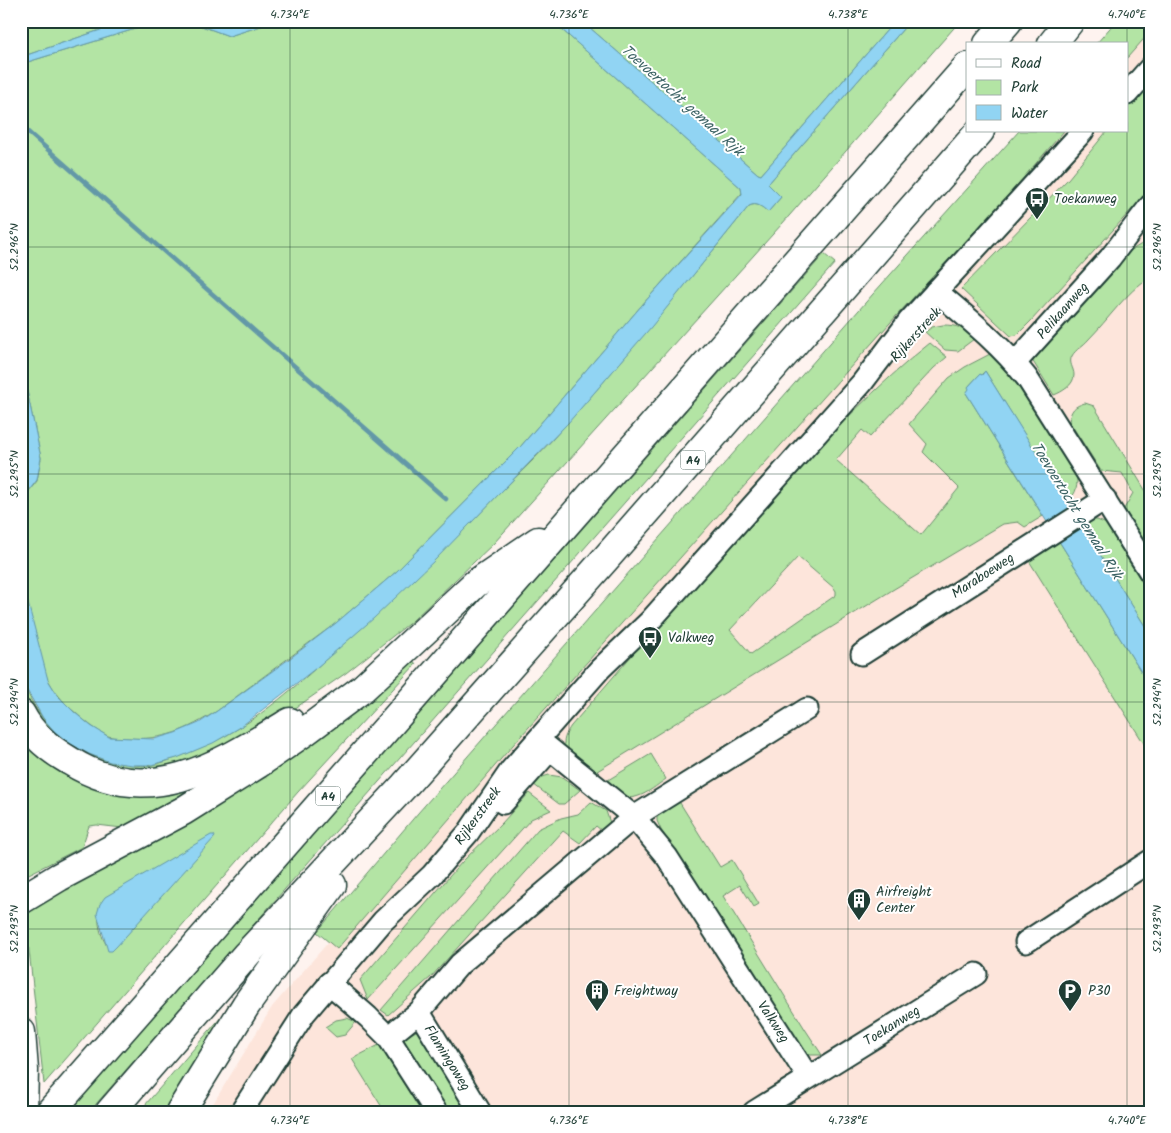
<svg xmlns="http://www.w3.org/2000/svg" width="1171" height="1133" font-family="Kalam,sans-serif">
	<rect width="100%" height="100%" fill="#fef3ef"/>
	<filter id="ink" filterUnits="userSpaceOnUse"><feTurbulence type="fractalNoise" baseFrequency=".02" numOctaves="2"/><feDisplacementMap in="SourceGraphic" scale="10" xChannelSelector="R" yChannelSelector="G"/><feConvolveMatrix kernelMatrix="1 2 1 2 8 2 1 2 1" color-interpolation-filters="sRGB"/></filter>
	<g filter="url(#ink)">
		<path fill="#fde5db" d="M1150 21V1112H208L272 1007 596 634 1042 131H1127V44Z"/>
		<g fill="#b3e4a4" stroke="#69906c" fill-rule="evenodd">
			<path d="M21 21H127L21 57Z"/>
			<path d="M161 21H188L229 36 277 21H552L741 188 742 193 642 305 521 446 397 571 336 623 217 711C187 730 163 741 127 738 121 738 114 738 108 736 97 731 86 722 77 714 62 702 50 687 43 668L21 576V501L37 481 41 458 21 362V64Z"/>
			<path d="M582 21H895L761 175 758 174Z"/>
			<path d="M910 21H960L782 224 494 543 412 621 346 673 281 718 173 775 85 765 21 704V677C32 709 56 741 88 754 96 757 105 758 112 760 126 764 138 767 152 765 167 762 181 756 195 750 210 744 225 737 239 728 274 707 310 673 341 646 395 599 446 549 496 497 521 472 546 448 569 421 631 352 690 279 749 206 757 202 762 207 768 212L781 197 768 184Z"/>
			<path d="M1116 21H1150V32L1127 58V44H1096Z"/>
			<path d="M1150 79V189L1031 321 1017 335 1011 336 961 289 1068 179 1107 131H1127V107Z"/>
			<path d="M1019 131H1064L1005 199 898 314 513 745 337 949 317 932 418 813 873 294Z"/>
			<path d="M1150 239V277C1125 293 1109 319 1088 340 1084 345 1075 350 1072 356 1068 363 1074 368 1074 375 1074 385 1062 392 1054 395L1032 360 1125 254Z"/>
			<path d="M824 254 835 263 89 1112H69Z"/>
			<path d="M943 325C956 325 966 328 974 339L958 351 945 350 925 332 932 327Z"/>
			<path d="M930 343 947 357 934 368 870 437 862 430 836 460 921 535 959 488 923 452 927 444 909 424 949 378 965 367 990 354 1019 382 1077 478C1077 489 1076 495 1066 501L985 371 981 375 980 374 968 387 970 389 966 393 1043 516 1025 527 1018 522 1003 524 894 589 594 773 565 750C562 741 566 733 571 726 641 645 710 563 783 485 830 435 877 385 930 343ZM798 557 834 588 836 591V595L751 654 730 630Z"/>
			<path d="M1085 403 1094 406 1150 498V551L1124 509 1133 493 1122 473 1101 471 1069 421C1071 410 1074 406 1085 403Z"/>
			<path d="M1086 520H1097L1107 524 1150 595V634L1080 523Z"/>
			<path d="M1057 538 1150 686V753L1026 556Z"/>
			<path d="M411 658 416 664 298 792 44 1084 24 906ZM214 837 112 951C100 941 96 918 100 904Z"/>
			<path d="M21 725 51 755 184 781 190 790 122 828 97 825 89 826 82 847 21 878Z"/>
			<path d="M651 754 666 779C653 788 636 804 619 795 614 793 608 787 603 783Z"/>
			<path d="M549 775 562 777 580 790 564 804H559L529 781Z"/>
			<path d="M529 793 551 810 531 819 368 1000 360 980 462 862 502 823Z"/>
			<path d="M675 795 720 867 732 860 759 904 754 907 740 885 723 896 805 1029 822 1055H807L803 1052 661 830 657 821V814Z"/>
			<path d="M591 802 606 811 610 823 608 828 602 831 596 826 580 843 563 831 431 977 388 1015 381 1010 538 829 561 818 578 814Z"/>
			<path d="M229 1008 171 1112H139Z"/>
			<path d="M347 1018 356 1022 345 1035 336 1037 325 1027 336 1020Z"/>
			<path d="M421 1028 474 1112H445L401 1040Z"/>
			<path d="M379 1045 419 1108V1112H385L352 1059Z"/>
		</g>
		<g fill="#91d4f3" stroke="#6398a7">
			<path d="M127 21H161L21 64V57Z"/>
			<path d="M188 21H216L228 26 246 21H277L229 36Z"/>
			<path d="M552 21H582L758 174 761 175 895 21H910L768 184 781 197 768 212C762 207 757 202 749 206L652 326 568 423 435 560 374 618 316 668 239 728 213 743 177 758 151 765H132L110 762 89 754 70 744 55 732 43 718 25 687 21 677V576L48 680 58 696 74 712 91 726 109 737 154 739 175 733 199 723 217 711 289 659 336 623 397 571 521 446 642 305 742 194 741 188Z"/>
			<path d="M21 362 41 458 37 480 21 501Z"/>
			<path d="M985 371 1150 634V686L966 393 969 389 968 387 980 374 982 375Z"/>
			<path d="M211 835H214L215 837 117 946 112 951H108L97 914 100 904 105 897Z"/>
		</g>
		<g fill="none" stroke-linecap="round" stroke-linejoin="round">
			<path stroke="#6398a7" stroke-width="4.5" d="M21 126 446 499"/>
			<g stroke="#1f3d34" stroke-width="25">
				<g id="minor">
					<path d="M1127 94 1150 68"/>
					<path d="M936 291C968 318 1001 345 1027 378L1150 572"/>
					<path d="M1015 363 1110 258 1150 206"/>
					<path d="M862 654 1105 499"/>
					<path d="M540 741 634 817 667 857 808 1077"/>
					<path d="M503 803 549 751"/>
					<path d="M1026 942 1150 861"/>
					<path d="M329 983 368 1017 388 1037 436 1112"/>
					<path d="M419 1012 460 964 634 817 807 709"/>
					<path d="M388 1037 419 1012 480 1112"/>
					<path d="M241 1112 304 1014 383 921 432 875 448 856 468 833 511 770 600 669 650 621 862 383 909 321 1083 131"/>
					<path d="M754 1112 976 974"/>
				</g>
			</g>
			<g stroke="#1f3d34" stroke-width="31">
				<g id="highway">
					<path d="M988 44 1008 21"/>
					<path d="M1052 44 1070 21"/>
					<path d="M21 714C31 734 51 750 70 761 149 811 221 764 290 722"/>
					<path d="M21 900 59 877 183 811 258 764 303 733 362 689 475 584 538 541"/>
					<path d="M21 1032 24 1070 23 1112"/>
					<path d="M50 1112 967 67"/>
					<path d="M110 1112 247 954 404 786 608 556 980 131"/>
					<path d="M180 1112 246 1005 332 885"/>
				</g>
			</g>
			<use href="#minor" stroke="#fff" stroke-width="21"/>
			<use href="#highway" stroke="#fff" stroke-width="28"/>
		</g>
	</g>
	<path fill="none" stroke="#1f3d34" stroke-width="1" stroke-opacity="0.45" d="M290 21V1112M569 21V1112M848 21V1112M1127 21V44M1127 131V1112M21 247H1150M21 474H1150M21 702H1150M21 929H1150"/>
	<defs>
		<g id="bus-pin" transform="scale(1.25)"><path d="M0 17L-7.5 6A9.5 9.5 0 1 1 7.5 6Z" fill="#1f3d34" stroke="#fff"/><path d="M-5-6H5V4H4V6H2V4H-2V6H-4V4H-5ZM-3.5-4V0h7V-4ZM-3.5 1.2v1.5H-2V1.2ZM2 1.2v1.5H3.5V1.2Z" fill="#fff"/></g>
		<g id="building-pin" transform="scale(1.25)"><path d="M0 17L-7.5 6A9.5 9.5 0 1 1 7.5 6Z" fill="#1f3d34" stroke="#fff"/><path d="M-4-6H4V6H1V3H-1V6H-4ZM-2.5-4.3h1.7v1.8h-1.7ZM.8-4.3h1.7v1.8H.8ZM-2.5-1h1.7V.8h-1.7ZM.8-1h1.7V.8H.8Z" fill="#fff"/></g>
		<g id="parking-pin" transform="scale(1.25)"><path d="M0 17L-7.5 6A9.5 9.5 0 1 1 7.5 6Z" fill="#1f3d34" stroke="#fff"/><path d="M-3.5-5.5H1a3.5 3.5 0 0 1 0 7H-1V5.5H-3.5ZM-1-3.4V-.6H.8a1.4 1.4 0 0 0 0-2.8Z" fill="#fff"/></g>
	</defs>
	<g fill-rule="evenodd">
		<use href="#bus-pin" x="1037" y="199"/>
		<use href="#bus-pin" x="650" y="638"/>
		<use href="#building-pin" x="859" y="900"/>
		<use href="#building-pin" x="597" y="991"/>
		<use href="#parking-pin" x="1070" y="991"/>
	</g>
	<g text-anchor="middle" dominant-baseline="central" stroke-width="4" stroke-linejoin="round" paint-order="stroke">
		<g fill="#fff" stroke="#627771" stroke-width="1">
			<rect x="680.5" y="450.5" width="25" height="19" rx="4"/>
			<rect x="315.5" y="786.5" width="25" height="19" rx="4"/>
		</g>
		<g font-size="12" font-weight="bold" fill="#1f3d34">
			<text x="693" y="460">A4</text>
			<text x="328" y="796">A4</text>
		</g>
		<g font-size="14" fill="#1f3d34" stroke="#fff" text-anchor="start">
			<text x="1054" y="199">Toekanweg</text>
			<text x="668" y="638">Valkweg</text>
			<text x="876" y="892">Airfreight<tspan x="876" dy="16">Center</tspan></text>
			<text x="614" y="991">Freightway</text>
			<text x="1088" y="991">P30</text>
		</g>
		<g font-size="14" fill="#1f3d34" stroke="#fff">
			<text transform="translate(1063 311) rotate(-49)">Pelikaanweg</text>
			<text transform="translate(916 335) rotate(-48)">Rijkerstreek</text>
			<text transform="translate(983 576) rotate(-33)">Maraboeweg</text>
			<text transform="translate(478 816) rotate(-54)">Rijkerstreek</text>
			<text transform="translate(773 1022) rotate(57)">Valkweg</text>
			<text transform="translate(892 1026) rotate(-32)">Toekanweg</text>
			<text transform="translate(447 1058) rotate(58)">Flamingoweg</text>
		</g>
		<g font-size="15" font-style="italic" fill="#3c6364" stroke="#fff">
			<text transform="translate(682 101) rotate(42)">Toevoertocht gemaal Rijk</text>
			<text transform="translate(1076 511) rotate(58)">Toevoertocht gemaal Rijk</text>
		</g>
	</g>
	<rect width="1171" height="1133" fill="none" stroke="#fff" stroke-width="55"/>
	<rect x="966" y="42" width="162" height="90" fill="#ffffff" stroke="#a5b1ae"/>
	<rect x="976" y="59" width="25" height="8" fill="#ffffff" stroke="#a5b1ae"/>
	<text x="1011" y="68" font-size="15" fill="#1f3d34">Road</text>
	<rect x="976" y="80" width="25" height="15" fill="#b3e4a4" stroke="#a5b1ae"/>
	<text x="1011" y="92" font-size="15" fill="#1f3d34">Park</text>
	<rect x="976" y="105" width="25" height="15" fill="#91d4f3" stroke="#a5b1ae"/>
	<text x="1011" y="118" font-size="15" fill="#1f3d34">Water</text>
	<rect x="28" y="28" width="1116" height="1078" fill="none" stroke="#1f3d34" stroke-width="2"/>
	<g font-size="12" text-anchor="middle" fill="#1f3d34">
		<text x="290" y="18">4.734°E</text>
		<text x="569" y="18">4.736°E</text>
		<text x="848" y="18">4.738°E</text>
		<text x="1127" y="18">4.740°E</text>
		<text transform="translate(14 247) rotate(-90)" y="4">52.296°N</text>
		<text transform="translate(1157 247) rotate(-90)" y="4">52.296°N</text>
		<text transform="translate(14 474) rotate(-90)" y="4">52.295°N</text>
		<text transform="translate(1157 474) rotate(-90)" y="4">52.295°N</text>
		<text transform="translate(14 702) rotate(-90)" y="4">52.294°N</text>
		<text transform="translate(1157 702) rotate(-90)" y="4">52.294°N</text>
		<text transform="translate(14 929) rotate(-90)" y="4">52.293°N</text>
		<text transform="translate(1157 929) rotate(-90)" y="4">52.293°N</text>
		<text x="290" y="1124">4.734°E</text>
		<text x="569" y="1124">4.736°E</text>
		<text x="848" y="1124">4.738°E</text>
		<text x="1127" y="1124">4.740°E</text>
	</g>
</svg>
